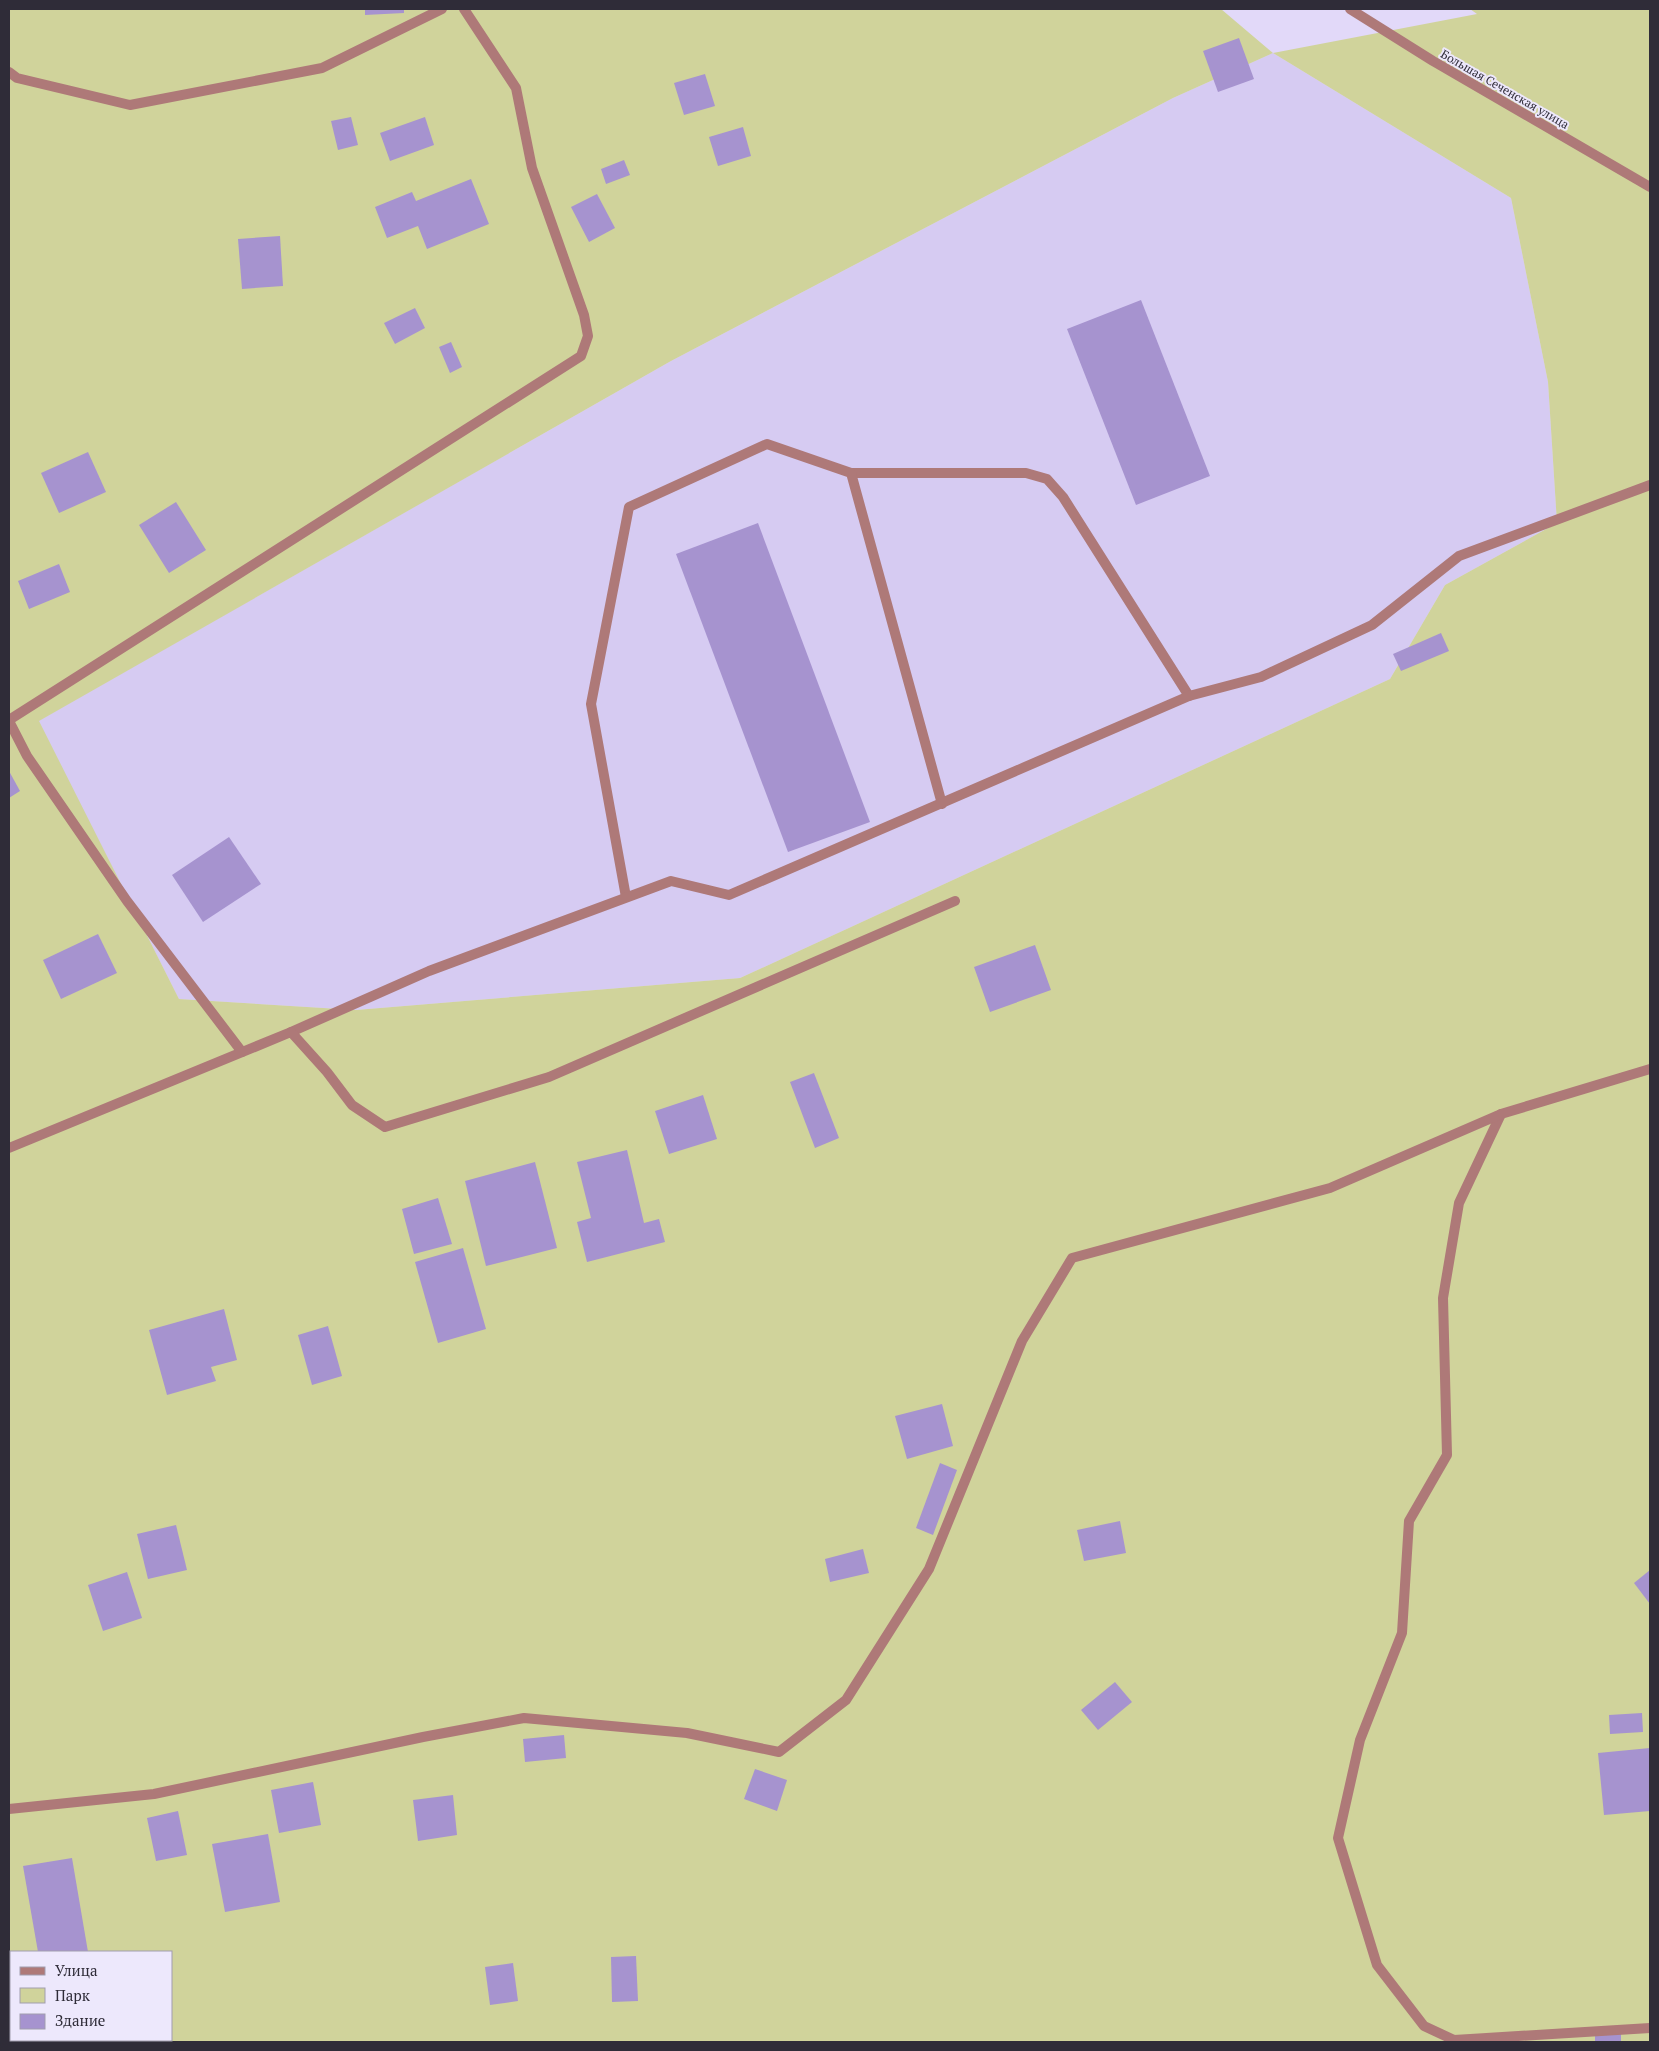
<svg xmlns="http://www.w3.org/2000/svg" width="1659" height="2051" font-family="'PT Serif',serif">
	<rect width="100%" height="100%" fill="#e2d9f9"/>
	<path fill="#d6cbf2" d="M1273 53 1511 198 1548 382 1557 523 1445 585 1390 679 740 978 356 1010 179 999 38 721 671 361 1173 98Z"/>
	<path fill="#d0d39b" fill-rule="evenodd" d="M9 9H1221L1273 53 1477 14 1470 9H1650V2042H9ZM1273 53 1511 198 1548 382 1557 523 1445 585 1390 679 740 978 356 1010 179 999 39 721 671 361 1173 98ZM11 1952H171V2040H11Z"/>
	<g fill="#a693cf">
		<path d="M365 9H404V13L365 15Z"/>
		<path d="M1239 38 1254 79 1218 92 1203 51Z"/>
		<path d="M705 74 715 106 684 115 674 83Z"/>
		<path d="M351 117 358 145 338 150 331 121Z"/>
		<path d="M425 117 434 145 390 161 380 133Z"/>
		<path d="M743 127 751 156 718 166 709 137Z"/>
		<path d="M624 160 630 175 606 184 601 169Z"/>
		<path d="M471 179 489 224 427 249 418 226 387 238 375 207 412 192 416 201Z"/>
		<path d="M597 194 615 228 589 242 571 207Z"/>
		<path d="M280 236 283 286 242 289 238 239Z"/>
		<path d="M1141 300 1210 476 1136 505 1067 329Z"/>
		<path d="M415 308 425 328 395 344 384 323Z"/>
		<path d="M451 342 462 367 450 373 439 347Z"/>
		<path d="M88 452 106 492 59 513 41 473Z"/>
		<path d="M176 502 206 550 169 573 139 525Z"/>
		<path d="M758 523 870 822 788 852 676 554Z"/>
		<path d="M59 564 70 592 29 609 18 581Z"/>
		<path d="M1441 633 1449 651 1401 671 1393 654Z"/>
		<path d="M9 771 20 791 9 798Z"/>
		<path d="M229 837 261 884 203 922 172 875Z"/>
		<path d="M98 934 117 973 61 999 43 960Z"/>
		<path d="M1035 945 1051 990 990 1012 974 967Z"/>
		<path d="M814 1073 839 1138 815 1148 790 1082Z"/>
		<path d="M703 1095 717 1139 669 1154 655 1111Z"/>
		<path d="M627 1150 644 1223 659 1219 665 1242 587 1262 577 1222 591 1218 577 1162Z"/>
		<path d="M535 1162 557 1248 486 1266 465 1181Z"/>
		<path d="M438 1198 452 1244 414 1254 402 1209Z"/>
		<path d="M463 1248 486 1329 438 1343 415 1262Z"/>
		<path d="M224 1309 237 1360 211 1367 216 1381 167 1395 149 1330Z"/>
		<path d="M328 1326 342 1376 312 1385 298 1335Z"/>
		<path d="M942 1404 953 1446 907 1459 895 1416Z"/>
		<path d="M940 1463 957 1470 933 1535 916 1528Z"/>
		<path d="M1120 1521 1126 1553 1084 1561 1077 1530Z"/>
		<path d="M176 1525 187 1570 148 1579 137 1534Z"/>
		<path d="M863 1549 869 1573 830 1582 825 1559Z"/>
		<path d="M1650 1570V1604L1634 1583Z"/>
		<path d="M127 1572 142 1618 103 1631 88 1585Z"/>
		<path d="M1115 1682 1132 1702 1098 1730 1081 1710Z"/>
		<path d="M1642 1713 1643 1732 1610 1734 1609 1715Z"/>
		<path d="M564 1735 566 1758 525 1762 523 1739Z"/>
		<path d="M1650 1748V1811L1604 1815 1598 1753Z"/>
		<path d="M755 1769 787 1780 777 1811 744 1799Z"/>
		<path d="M313 1782 321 1825 279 1833 271 1790Z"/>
		<path d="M453 1795 457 1835 418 1841 413 1800Z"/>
		<path d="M178 1811 187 1855 156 1861 147 1818Z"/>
		<path d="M268 1834 280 1902 225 1912 212 1844Z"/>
		<path d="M72 1858 88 1952H38L23 1866Z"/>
		<path d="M636 1956 638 2001 612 2002 611 1957Z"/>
		<path d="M513 1963 518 2001 490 2005 485 1967Z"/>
		<path d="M1621 2034V2042H1595V2035Z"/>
	</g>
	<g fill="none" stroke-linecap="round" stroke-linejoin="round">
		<g stroke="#ae7978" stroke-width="10">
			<path d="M9 72 17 78 130 105 322 68 442 9"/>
			<path d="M851 473H1026L1047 479 1063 497 1189 696"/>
			<path d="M9 720 581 356 588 336 584 315 532 168 516 88 464 9"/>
			<path d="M9 721 27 756 127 901 242 1052"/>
			<path d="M626 897 591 704 629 507 767 444 851 473 942 804"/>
			<path d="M291 1032 429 971 671 881 729 895 1189 696 1261 677 1372 625 1459 556 1650 485"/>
			<path d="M1501 1114 1459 1203 1443 1298 1447 1455 1409 1521 1402 1633 1360 1740 1338 1838 1377 1965 1424 2026 1454 2040 1650 2028"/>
			<path d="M9 1148 291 1032 327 1072 352 1105 385 1127 549 1077 955 901"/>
			<path d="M9 1809 154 1794 423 1737 524 1718 687 1733 779 1752 846 1700 929 1569 1022 1341 1072 1258 1330 1188 1501 1114 1650 1069"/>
		</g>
		<path stroke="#ae7978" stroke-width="10" d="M1350 9 1433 61 1650 187"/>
	</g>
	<g text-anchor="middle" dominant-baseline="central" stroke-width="4" stroke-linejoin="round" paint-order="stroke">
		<g font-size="12" fill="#2f2c38" stroke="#ede8fc">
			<text transform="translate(1505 89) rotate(30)">Большая Сеченская улица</text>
		</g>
	</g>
	<rect width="1659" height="2051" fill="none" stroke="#2f2c38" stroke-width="20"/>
	<rect x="10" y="1951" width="162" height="90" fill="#ede8fc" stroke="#a19dae"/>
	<rect x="20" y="1967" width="25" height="8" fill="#ae7978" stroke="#a19dae"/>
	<text x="55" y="1976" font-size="15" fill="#2f2c38">Улица</text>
	<rect x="20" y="1988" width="25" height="15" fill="#d0d39b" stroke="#a19dae"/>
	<text x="55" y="2001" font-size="15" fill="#2f2c38">Парк</text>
	<rect x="20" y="2014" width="25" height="15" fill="#a693cf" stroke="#a19dae"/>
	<text x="55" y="2026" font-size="15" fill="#2f2c38">Здание</text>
</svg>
